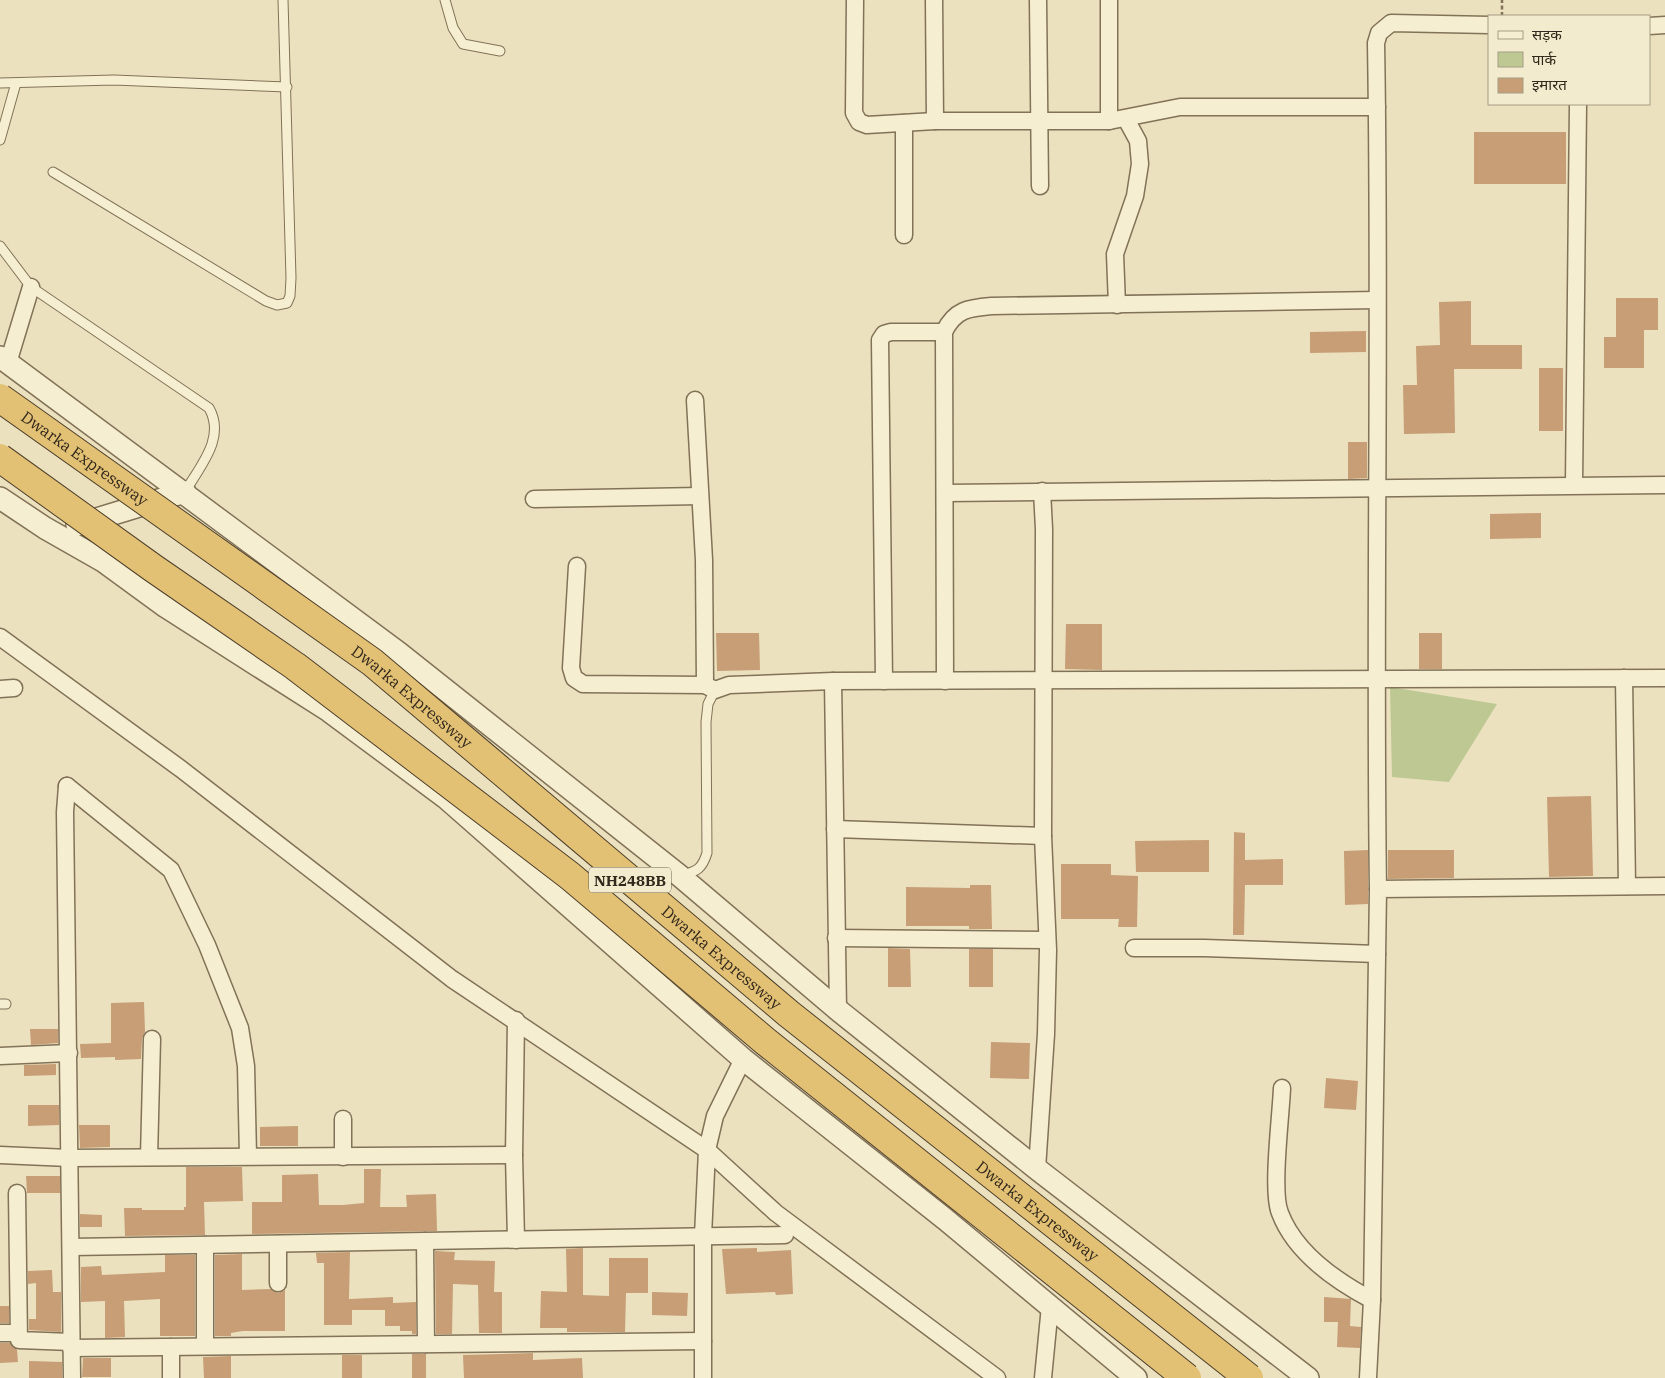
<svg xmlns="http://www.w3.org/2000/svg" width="1665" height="1378" font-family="'IBM Plex Serif','Noto Sans Devanagari',serif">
	<rect width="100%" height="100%" fill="#ebe1be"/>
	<path fill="#bdc893" d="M1390 687 1497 704 1449 782 1392 777Z"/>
	<g fill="#c79e76">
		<rect x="1474" y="132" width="92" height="52"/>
		<path d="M1616 298H1658V330H1644V368H1604V337H1616Z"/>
		<path d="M1471 301V345H1522V369H1454L1455 433 1404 434 1403 385H1417L1416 346 1440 345 1439 302Z"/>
		<path d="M1366 331V352L1310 353V332Z"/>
		<rect x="1539" y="368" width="24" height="63"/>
		<path d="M1348 442H1367V478L1348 479Z"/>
		<path d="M1541 513V538L1490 539V514Z"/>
		<path d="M1066 624H1102V670L1065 669Z"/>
		<path d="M716 633H759L760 670 717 671Z"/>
		<rect x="1419" y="633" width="23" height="36"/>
		<path d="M1591 796 1593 876 1549 877 1547 797Z"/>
		<path d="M1234 832 1245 833V860L1283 859V885H1245L1244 935H1233Z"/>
		<path d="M1209 840V872H1136L1135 841Z"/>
		<path d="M1368 850V904L1345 905 1344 851Z"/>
		<path d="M1388 850H1454V878L1388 879Z"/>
		<path d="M1061 864H1111V875L1138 876 1137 927H1118L1119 919H1061Z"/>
		<path d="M970 885H991L992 929H969V926H906V887L970 888Z"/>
		<path d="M888 948 910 949 911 987H888Z"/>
		<rect x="969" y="949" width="24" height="38"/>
		<path d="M144 1002 145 1032 142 1039 141 1059 115 1060V1057L81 1058 80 1044 111 1043V1003Z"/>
		<path d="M30 1029H58V1043L31 1045Z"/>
		<path d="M991 1042 1030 1043 1029 1079 990 1078Z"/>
		<path d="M56 1064V1075L24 1076V1065Z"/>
		<path d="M1326 1078 1358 1081 1356 1110 1324 1108Z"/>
		<path d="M28 1105H59V1125L28 1126Z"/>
		<path d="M79 1125H110V1147L80 1148Z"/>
		<path d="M298 1126V1146H260V1127Z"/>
		<path d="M186 1167H242L243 1201 204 1202 205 1235 125 1236 124 1208H142V1210H184V1207H186Z"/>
		<path d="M364 1169H381L380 1207H407L406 1195 436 1194 437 1231 252 1234V1202H282V1175L318 1174 319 1205H343L364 1203Z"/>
		<path d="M26 1176H60V1193H27Z"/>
		<path d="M80 1214 102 1215V1227H80Z"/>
		<path d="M583 1248V1295L609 1296V1258H648V1293H626L625 1332H567V1328H540L541 1291 567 1292 566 1249Z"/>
		<path d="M757 1248V1252L791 1250 793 1294 776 1295 775 1292 726 1294 722 1249Z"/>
		<path d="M435 1251 455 1252 454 1260 495 1261 494 1292H502V1333H479L478 1285 453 1284 452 1334H436Z"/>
		<path d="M350 1252 349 1299 393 1297V1303L416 1302V1334H412V1331H400V1326H385V1310H352V1325H324V1263H317L316 1253Z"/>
		<path d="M242 1254V1290L271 1289 278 1293 285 1290V1331H243L231 1333V1336H215V1255Z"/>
		<path d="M165 1255H195V1336H160V1299L124 1301 125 1337 105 1338V1301L81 1302V1267L101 1266 102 1275 165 1272Z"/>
		<path d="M52 1270 53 1292H61V1332L29 1330V1319H36V1283L28 1284V1271Z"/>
		<path d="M652 1292 688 1293 687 1316 652 1315Z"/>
		<path d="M1324 1297 1351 1299 1350 1326 1361 1327 1360 1348 1337 1347 1338 1322H1324Z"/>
		<rect x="0" y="1306" width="9" height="17"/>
		<path d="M0 1343H10L17 1350 18 1362 0 1363Z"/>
		<path d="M533 1353V1360L582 1358 583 1378H464L463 1355Z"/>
		<rect x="412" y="1354" width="14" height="24"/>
		<rect x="342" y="1355" width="20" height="23"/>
		<path d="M231 1356V1378H204L203 1357Z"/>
		<path d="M83 1358H111V1377H82Z"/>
		<path d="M29 1361 62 1362V1378H29Z"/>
	</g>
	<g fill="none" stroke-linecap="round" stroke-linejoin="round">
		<g stroke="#827258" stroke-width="11">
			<g id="service">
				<path d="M445 0 453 28 463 44 500 51"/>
				<path d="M0 83 114 80 287 87"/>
				<path d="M0 140 16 83"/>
				<path d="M53 172 266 301 277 305 287 303 290 296 291 278 283 0"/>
				<path d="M0 246 31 287 209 408C226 438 200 466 185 492"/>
				<path d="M683 875C697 871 702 869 707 853L706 722 708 704 715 690"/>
				<path d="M0 1004H6"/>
			</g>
		</g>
		<g stroke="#827258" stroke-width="19">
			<g id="minor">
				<path d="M855 0 854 113 859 122 867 125 935 121H1109L1180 107H1377"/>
				<path d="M934 0 935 121"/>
				<path d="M1038 0 1040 186"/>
				<path d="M1109 0V121"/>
				<path d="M1649 26 1665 25"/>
				<path d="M904 235V123"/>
				<path d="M1117 305 1115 254 1135 196 1140 164 1138 141 1126 119"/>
				<path d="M8 363 31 287"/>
				<path d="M695 400 704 560 705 685"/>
				<path d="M1574 484 1578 104"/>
				<path d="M945 493 1665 485"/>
				<path d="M534 499 700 496"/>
				<path d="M577 566 571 668 574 678 583 684 705 685 715 690 729 685 833 681 1665 678"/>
				<path d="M0 637 181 769 452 979 707 1150 776 1213 997 1378"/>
				<path d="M1624 678 1627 886"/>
				<path d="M833 681 838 1010"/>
				<path d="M884 681 880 340 884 334 891 332H944"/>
				<path d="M945 681 944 332C955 309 969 308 992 306L1377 300"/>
				<path d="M0 689 14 688"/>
				<path d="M67 786 65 812 72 1378"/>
				<path d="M67 786 171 870 207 945 240 1028 246 1066 248 1156"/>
				<path d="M835 829 1043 836"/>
				<path d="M1378 889C1374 607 1381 325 1376 43L1379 33 1391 23 1489 25"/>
				<path d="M836 938 1047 940"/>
				<path d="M1134 948H1204L1377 954"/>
				<path d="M516 1020 514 1155 516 1240"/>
				<path d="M0 1056 69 1053"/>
				<path d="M1282 1088C1281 1115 1271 1192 1280 1213 1295 1253 1336 1281 1372 1300"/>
				<path d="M343 1119V1157"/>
				<path d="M0 1155 69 1158 514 1155"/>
				<path d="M149 1157 152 1039"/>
				<path d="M1037 1169 1046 1034 1048 950 1043 836 1044 529 1042 491"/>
				<path d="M17 1193 19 1340 71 1342"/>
				<path d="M425 1241 426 1344"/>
				<path d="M278 1244V1283"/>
				<path d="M205 1245V1346"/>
				<path d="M71 1247 785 1235"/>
				<path d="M0 1333H18"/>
				<path d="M71 1348 703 1341"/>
				<path d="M171 1378V1347"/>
				<path d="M703 1378V1236L707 1150 715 1116 743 1059"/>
				<path d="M1043 1378 1050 1306"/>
				<path d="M1368 1378 1372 1300 1378 889 1665 886"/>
			</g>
		</g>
		<g stroke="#827258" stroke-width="24">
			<g id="tertiary">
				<path d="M0 357 399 653 680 876 838 1010 1037 1169 1308 1378"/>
				<path d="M0 498 45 528 103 561 166 607 329 711 446 798 743 1059 945 1219 1136 1378"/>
				<path d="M77 525 185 492"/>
			</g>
		</g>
		<path stroke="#827258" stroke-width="2.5" stroke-dasharray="4 2.5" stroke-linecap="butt" d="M1502 16V0"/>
		<use href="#service" stroke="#f6eed1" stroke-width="9"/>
		<use href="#minor" stroke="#f6eed1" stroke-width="16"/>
		<use href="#tertiary" stroke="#f6eed1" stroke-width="21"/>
		<g stroke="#4f402c" stroke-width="30" stroke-linecap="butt">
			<g id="trunk-bridge">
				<path id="s1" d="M0 398 372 662 789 1014 1249 1378"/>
				<path d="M0 458 153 568 295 666 570 876 765 1041 1187 1378"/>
			</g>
		</g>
		<use href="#trunk-bridge" stroke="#e2c074" stroke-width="28"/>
	</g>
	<g text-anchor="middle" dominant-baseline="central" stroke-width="4" stroke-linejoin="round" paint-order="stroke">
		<rect fill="#f3ebcd" stroke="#6c6251" stroke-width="1" x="589" y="867.5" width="82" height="25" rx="4"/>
		<g font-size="15" font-weight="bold" fill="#32281c">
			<text x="630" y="880">NH248BB</text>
		</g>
		<g font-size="16" fill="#32281c" stroke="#f3ebcd">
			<text stroke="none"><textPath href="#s1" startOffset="104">Dwarka Expressway</textPath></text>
			<text stroke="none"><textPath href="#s1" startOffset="509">Dwarka Expressway</textPath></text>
			<text stroke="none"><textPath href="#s1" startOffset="914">Dwarka Expressway</textPath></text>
			<text stroke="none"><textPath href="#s1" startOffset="1319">Dwarka Expressway</textPath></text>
		</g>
	</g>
	<rect x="1488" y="15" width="162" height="90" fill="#f3ebcd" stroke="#a69d86"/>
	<rect x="1498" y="31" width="25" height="8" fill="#f6eed1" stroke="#a69d86"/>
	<text x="1532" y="40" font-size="15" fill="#32281c">सड़क</text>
	<rect x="1498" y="52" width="25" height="15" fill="#bdc893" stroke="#a69d86"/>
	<text x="1532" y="65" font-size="15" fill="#32281c">पार्क</text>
	<rect x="1498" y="78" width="25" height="15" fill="#c79e76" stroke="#a69d86"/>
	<text x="1532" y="90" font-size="15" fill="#32281c">इमारत</text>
</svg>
